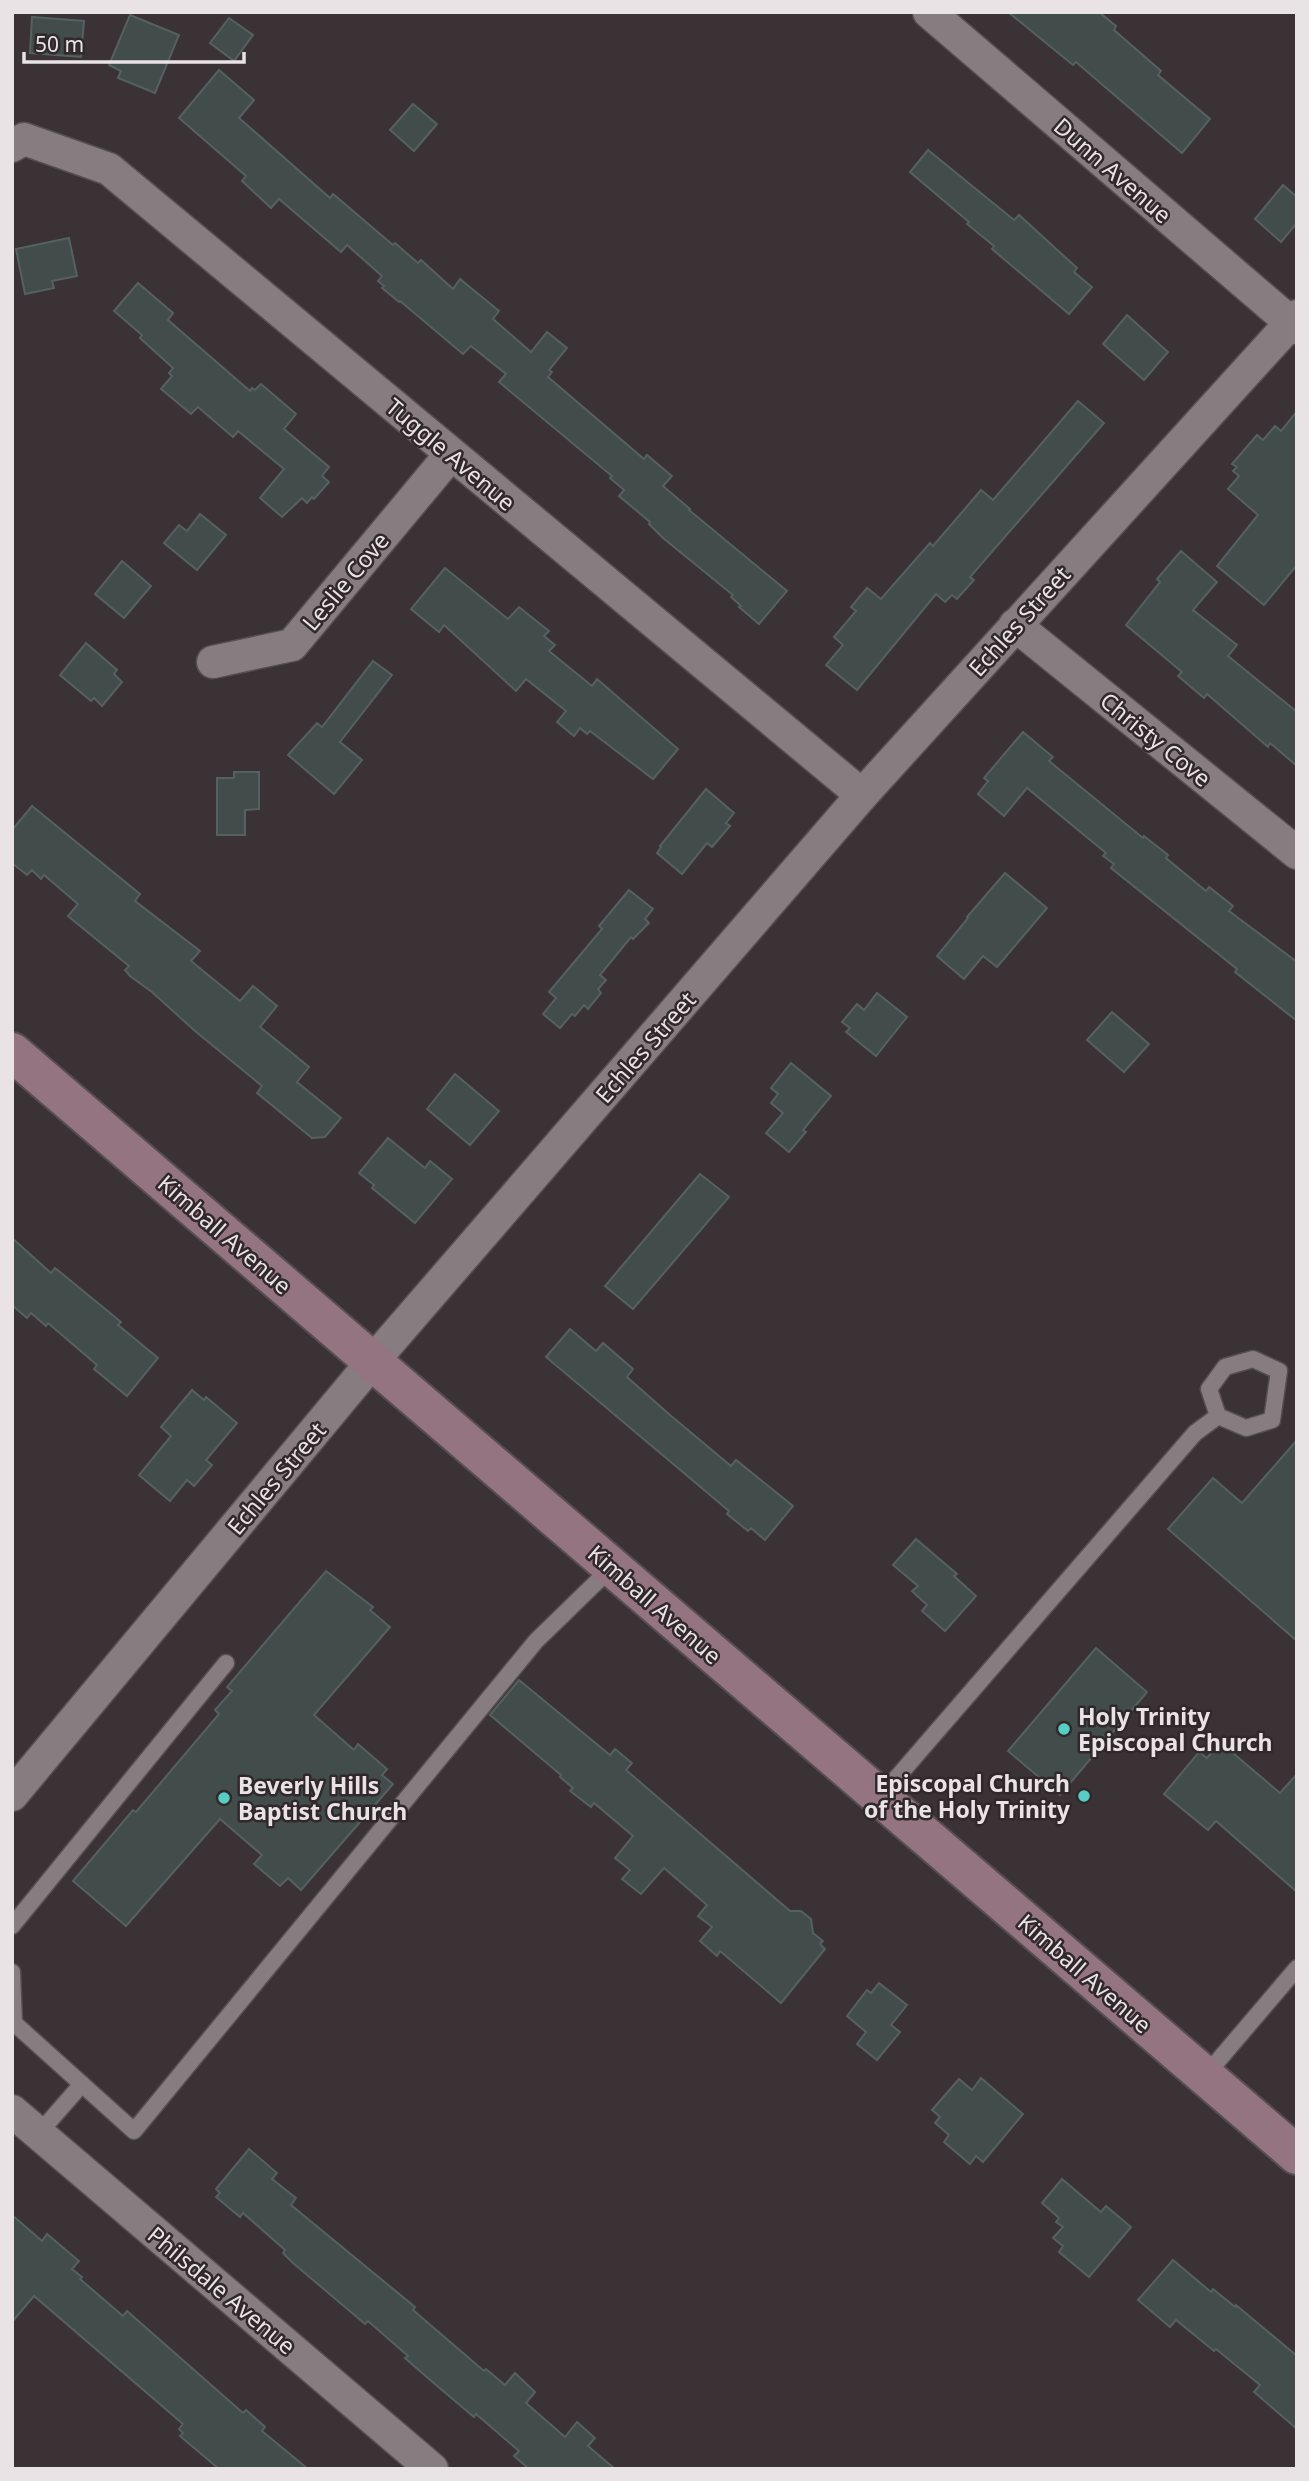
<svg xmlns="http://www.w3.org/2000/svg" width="1309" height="2481" font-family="'Noto Sans',sans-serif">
	<rect width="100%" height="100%" fill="#3b3235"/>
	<g fill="#414c4b" stroke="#556160" stroke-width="2">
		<path d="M1008 12H1099L1116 26 1114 30 1161 71 1158 75 1210 119 1182 153 1076 62 1073 65Z"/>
		<path d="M130 15 179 35 155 93 118 78 121 71 109 65Z"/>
		<path d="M32 17 84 21 81 57 30 53Z"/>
		<path d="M229 18 253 35 234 61 210 43Z"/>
		<path d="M219 70 254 100 239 118 330 198 333 194 393 245 395 243 418 263 421 260 453 289 460 279 499 311 493 319 531 352 547 332 567 348 549 370 552 372 548 377 644 459 647 455 672 476 663 486 690 509 689 510 787 591 759 624 739 607 741 606 731 597 733 595 663 538 649 524 650 522 619 496 624 490 610 478 612 476 499 382 506 374 471 346 463 354 400 301 399 302 382 288 384 286 378 281 382 276 347 245 341 252 279 199 271 208 242 181 246 176 179 118Z"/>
		<path d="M413 104 437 124 414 151 390 130Z"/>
		<path d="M928 150 1014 220 1019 215 1077 268 1074 272 1092 287 1069 314 992 249 994 246 967 224 969 222 910 172Z"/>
		<path d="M1283 185 1297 197V223L1281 242 1255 219Z"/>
		<path d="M69 238 77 276 52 281 54 288 25 294 16 249Z"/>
		<path d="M138 283 173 313 168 320 250 391 252 388 255 390 261 384 296 414 284 429 329 467 322 476 329 482 314 499 312 497 307 503 302 498 282 517 260 498 284 469 238 431 233 437 198 407 191 414 161 389 172 376 169 373 173 368 140 338 142 335 114 311Z"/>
		<path d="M1127 315 1168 352 1144 380 1103 344Z"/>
		<path d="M1078 401 1104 423 970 577 974 580 957 599 952 595 945 602 936 594 857 690 826 665 843 645 834 637 856 611 851 607 867 588 881 599 930 543 933 546 981 490 993 500Z"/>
		<path d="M1297 411V565L1264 605 1217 566 1258 515 1228 489 1239 476 1233 471 1237 467 1232 464 1257 435 1263 440 1275 426 1281 431Z"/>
		<path d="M200 514 226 535 197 570 164 543 179 525 187 531Z"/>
		<path d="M1181 551 1217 582 1193 610 1237 645 1228 656 1297 712V766L1270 743 1268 747 1207 694 1204 698 1178 676 1182 672 1126 625 1160 582 1157 579Z"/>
		<path d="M122 561 151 586 124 618 95 594Z"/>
		<path d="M445 568 508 619 519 607 549 631 544 636 555 645 549 651 592 686 597 679 678 749 653 779 590 731 587 734 580 728 574 736 557 722 566 711 526 679 516 691 444 625 439 632 411 609Z"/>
		<path d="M86 643 117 670 114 674 122 682 102 706 94 698 91 701 60 675Z"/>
		<path d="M373 661 392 675 340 742 362 760 334 794 288 755 317 723 322 727Z"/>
		<path d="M1023 732 1053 757 1049 761 1143 838 1144 836 1168 855 1166 858 1206 891 1209 887 1233 906 1229 911 1297 962V1021L1235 972 1237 969 1111 868 1114 864 1103 856 1106 853 1027 788 1004 816 978 794 988 781 984 778Z"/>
		<path d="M234 772H259V809L245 810V835H217V778H234Z"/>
		<path d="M706 789 734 813 726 823 730 826 712 847 707 843 682 874 657 853 661 847 660 846Z"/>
		<path d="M32 806 140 894 135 901 200 951 191 961 240 1001 253 986 277 1006 260 1027 309 1067 297 1082 341 1118 325 1137 312 1138 257 1093 262 1086 195 1031 152 992 130 976 125 970 129 966 68 916 78 904 44 875 41 879 32 870 27 875 12 863V830Z"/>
		<path d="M1005 873 1047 908 997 967 983 956 964 979 937 956 968 918 967 917Z"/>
		<path d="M629 890 653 909 645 919 649 923 633 939 631 937 600 975 606 980 598 989 601 993 588 1009 584 1005 575 1016 572 1014 560 1028 543 1014 556 998 549 992 602 929 599 926Z"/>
		<path d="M877 993 907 1017 876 1056 846 1032 850 1028 842 1022 857 1004 864 1010Z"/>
		<path d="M1112 1012 1149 1044 1124 1072 1087 1040Z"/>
		<path d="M791 1063 831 1096 803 1130 806 1132 789 1152 766 1133 783 1113 771 1103 778 1094 771 1088Z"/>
		<path d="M455 1074 499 1111 470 1145 427 1109Z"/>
		<path d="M388 1138 425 1168 430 1161 452 1179 415 1223 372 1188 374 1185 359 1173Z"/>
		<path d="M700 1174 729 1197 633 1309 605 1286Z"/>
		<path d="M12 1238 51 1273 55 1268 104 1308 121 1322 118 1325 158 1358 127 1396 94 1369 97 1365 48 1323 46 1326 31 1313 27 1318 12 1305Z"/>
		<path d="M570 1329 596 1351 603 1343 633 1369 627 1377 670 1415 731 1466 736 1460 793 1506 765 1540 751 1528 748 1531 727 1514 729 1511 546 1357Z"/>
		<path d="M192 1390 204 1400 206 1397 237 1423 206 1460 212 1465 194 1486 187 1480 170 1501 139 1475 171 1436 161 1427Z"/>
		<path d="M1297 1440V1641L1168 1529 1213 1478 1242 1503Z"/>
		<path d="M916 1539 957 1574 954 1576 976 1596 945 1631 922 1611 927 1605 912 1591 918 1586 893 1565Z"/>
		<path d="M326 1571 373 1607 370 1610 390 1627 314 1715 354 1750 358 1744 387 1769 382 1775 393 1784 301 1890 288 1878 280 1886 254 1864 262 1855 220 1819 126 1926 73 1881 133 1810 136 1812 219 1714 215 1710 232 1691 227 1687Z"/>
		<path d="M1096 1648 1147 1692 1060 1795 1008 1751Z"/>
		<path d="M519 1680 610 1755 615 1749 632 1763 626 1770 790 1911H801L811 1919 813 1933 823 1941 820 1944 825 1949 781 2003 720 1951 717 1956 700 1941 712 1927 698 1916 707 1905 664 1868 641 1894 622 1879 630 1870 615 1858 633 1836 594 1803 591 1807 570 1791 573 1788 560 1777 561 1775 490 1715Z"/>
		<path d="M1220 1742 1280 1793 1297 1774V1892L1216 1821 1208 1830 1164 1794 1199 1752 1207 1758Z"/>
		<path d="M879 1983 907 2005 891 2025 900 2032 877 2060 857 2044 866 2032 847 2016 867 1990 871 1993Z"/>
		<path d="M981 2078 1023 2114 983 2162 976 2156 970 2164 944 2142 949 2135 935 2123 940 2117 932 2110 959 2079 972 2090Z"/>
		<path d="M249 2149 277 2173 272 2179 296 2198 291 2205 415 2307 413 2310 484 2371 486 2369 505 2385 515 2373 535 2392 526 2403 565 2437 577 2422 595 2438 588 2446 615 2469H529L514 2456 519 2451 476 2414 474 2417 436 2385 405 2358 408 2356 368 2321 365 2324 293 2263 283 2253 285 2250 243 2213 240 2217 216 2197 220 2193 216 2189Z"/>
		<path d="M1062 2179 1101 2212 1106 2206 1131 2227 1089 2277 1059 2252 1063 2246 1053 2238 1063 2227 1056 2222 1059 2218 1042 2203Z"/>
		<path d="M12 2215 42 2241 47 2234 79 2261 72 2269 82 2277 80 2279 123 2316 127 2311 243 2413 246 2410 265 2427 262 2431 308 2469H219L180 2436 183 2433 179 2429 183 2424 34 2296 12 2322Z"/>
		<path d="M1173 2260 1211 2292 1213 2289 1235 2307 1236 2305 1297 2356V2429L1254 2392 1260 2385 1216 2349 1214 2351 1176 2320 1170 2327 1138 2300Z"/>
	</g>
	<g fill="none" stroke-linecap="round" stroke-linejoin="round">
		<g stroke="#564e51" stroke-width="19">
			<g id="service">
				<path d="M880 1797 1195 1433 1218 1416 1246 1428 1272 1420 1279 1371 1253 1359 1225 1367 1209 1389 1218 1416"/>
				<path d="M12 1926 226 1663"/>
				<path d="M12 1972 14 2023 134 2131 536 1641 612 1567"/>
				<path d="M1205 2076 1297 1968"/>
				<path d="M39 2133 82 2084"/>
			</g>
		</g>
		<g stroke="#564e51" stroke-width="35">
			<g id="minor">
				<path d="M929 12 1297 328"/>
				<path d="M12 146 24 139 109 169 862 795"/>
				<path d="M1015 625 1297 853"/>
				<path d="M213 662 292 645 451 454"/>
				<path d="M12 1795 373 1361 862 795 1297 316"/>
				<path d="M12 2111 432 2469"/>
			</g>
		</g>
		<g stroke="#564e51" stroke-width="42">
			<path id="secondary" d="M12 1052 1297 2155"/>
		</g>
		<use href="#service" stroke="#877c80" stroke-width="16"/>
		<use href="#minor" stroke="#877c80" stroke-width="32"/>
		<use href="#secondary" stroke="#957482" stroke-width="38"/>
	</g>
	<g fill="#56cec4" stroke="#31282b" stroke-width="2.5">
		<circle cx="1064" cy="1729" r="7"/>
		<circle cx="1084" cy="1796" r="7"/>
		<circle cx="224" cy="1798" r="7"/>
	</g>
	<g text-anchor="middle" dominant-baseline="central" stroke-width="5" stroke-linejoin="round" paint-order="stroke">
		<g font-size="23" fill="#e9e3e5" stroke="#31282b">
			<text transform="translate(1113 170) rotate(41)">Dunn Avenue</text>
			<text transform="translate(451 454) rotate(40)">Tuggle Avenue</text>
			<text transform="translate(345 581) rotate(-50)">Leslie Cove</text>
			<text transform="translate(1019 621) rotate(-48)">Echles Street</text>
			<text transform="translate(1156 739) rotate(39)">Christy Cove</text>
			<text transform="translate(645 1047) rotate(-49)">Echles Street</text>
			<text transform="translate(225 1234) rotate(41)">Kimball Avenue</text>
			<text transform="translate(276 1478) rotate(-50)">Echles Street</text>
			<text transform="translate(655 1604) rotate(41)">Kimball Avenue</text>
			<text transform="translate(1085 1973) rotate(41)">Kimball Avenue</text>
			<text transform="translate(222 2290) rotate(40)">Philsdale Avenue</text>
		</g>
		<g font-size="23" font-weight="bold" fill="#e9e3e5" stroke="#31282b" text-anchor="start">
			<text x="1078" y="1716">Holy Trinity<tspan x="1078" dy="26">Episcopal Church</tspan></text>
			<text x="1070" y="1783" text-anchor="end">Episcopal Church<tspan x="1070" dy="26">of the Holy Trinity</tspan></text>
			<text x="238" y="1785">Beverly Hills<tspan x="238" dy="26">Baptist Church</tspan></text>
		</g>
	</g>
	<rect width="1309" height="2481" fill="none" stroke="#e9e3e5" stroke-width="28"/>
	<path d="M24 52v10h220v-10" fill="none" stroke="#e9e3e5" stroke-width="3.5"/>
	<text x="35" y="52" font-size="21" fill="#e9e3e5" stroke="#31282b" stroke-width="5" paint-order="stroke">50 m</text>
</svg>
